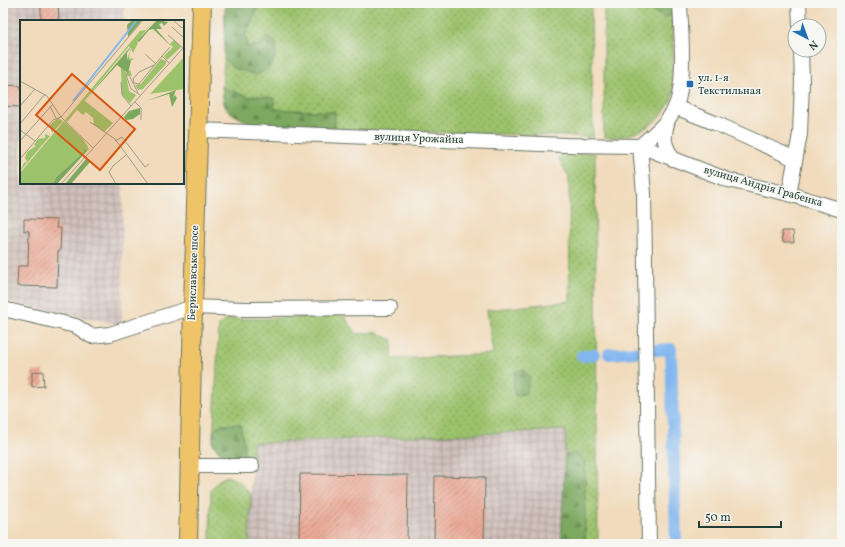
<svg xmlns="http://www.w3.org/2000/svg" width="845" height="547" font-family="Vollkorn,serif">
	<defs>
		<pattern id="industrial-grid" width="8" height="8" patternUnits="userSpaceOnUse"><rect width="8" height="8" fill="#d0c0bb"/><path d="M0 4h8M4 0v8" fill="none" stroke="#a89d99"/></pattern>
		<pattern id="green-dots" width="8" height="8" patternUnits="userSpaceOnUse"><rect width="8" height="8" fill="#9cc26c"/><path d="M2 2h.1M6 6h.1" fill="none" stroke="#7f9f5a" stroke-width="1.8" stroke-linecap="round"/></pattern>
		<pattern id="forest-firs" width="22" height="20" patternUnits="userSpaceOnUse"><rect width="22" height="20" fill="#7da860"/><path d="M5 1l3.5 6h-7zM16 11l3.5 6h-7z" fill="#668a50"/></pattern>
		<pattern id="building-hatch" width="6" height="6" patternUnits="userSpaceOnUse"><rect width="6" height="6" fill="#ebaa97"/><path d="M-1 1l2-2M0 6l6-6M5 7l2-2" fill="none" stroke="#be8c7c"/></pattern>
	</defs>
	<rect width="100%" height="100%" fill="#f6f6f2"/>
	<filter id="ink" filterUnits="userSpaceOnUse"><feTurbulence type="fractalNoise" baseFrequency=".025" numOctaves="2"/><feDisplacementMap in="SourceGraphic" scale="8" xChannelSelector="R" yChannelSelector="G"/><feConvolveMatrix kernelMatrix="1 2 1 2 8 2 1 2 1" color-interpolation-filters="sRGB"/></filter>
	<filter id="wash" filterUnits="userSpaceOnUse"><feTurbulence type="fractalNoise" baseFrequency=".012" numOctaves="4" result="noise"/><feDisplacementMap in="SourceGraphic" scale="16" xChannelSelector="R" yChannelSelector="G"/><feGaussianBlur stdDeviation="0.9" result="paint"/><feColorMatrix in="noise" values="0 0 0 0 0 0 0 0 0 0 0 0 0 0 0 0 0 1.4 0 .05"/><feComposite in="paint" operator="in"/></filter>
	<g filter="url(#wash)">
		<rect width="100%" height="100%" fill="#f1dbbc"/>
		<g fill="url(#industrial-grid)">
			<path d="M3 3H124V21H21V183H123L122 325 3 301Z"/>
			<path d="M567 430 561 544H249L253 443Z"/>
		</g>
		<g fill="url(#green-dots)" stroke="#5e8050">
			<path d="M256 3H591L593 137 335 129V112L274 109 258 96 248 97 222 87 224 59 234 68 259 45 248 47 245 36 256 12Z"/>
			<path d="M604 3H645L648 7 664 18 673 14C673 31 673 49 674 66 674 75 675 85 673 94 665 123 632 140 604 137Z"/>
			<path d="M568 153H595L598 544H585V526L577 453 565 455 566 430 253 443V460C235 458 226 458 213 445L219 325 225 319C264 318 303 320 341 312L357 334 375 332 393 340 392 359 493 354 487 310 570 301 569 177 558 158Z"/>
			<path d="M227 476 240 482 251 495 249 544H210L211 490 219 480Z"/>
		</g>
		<g fill="url(#forest-firs)" stroke="#4e724a">
			<path d="M225 3H256V12L245 36 248 47 259 45 267 37 276 43C276 63 274 67 256 75L234 68 224 59Z"/>
			<path d="M645 3H673V14L664 18 648 7Z"/>
			<path d="M222 87 248 97 258 96 275 98 274 109 335 112V129C302 128 261 133 233 114 230 112 227 110 226 108 222 101 223 94 222 87Z"/>
			<path d="M523 369 530 376 526 393 515 396 513 388 515 372Z"/>
			<path d="M240 424 244 442V459C229 458 223 456 213 445V431L220 425Z"/>
			<path d="M577 453 585 461V544H561L565 455Z"/>
		</g>
		<g fill="none" stroke-linecap="round" stroke-linejoin="round">
			<g stroke="#81b6ef" stroke-width="12">
				<path d="M655 350 671 349 676 544"/>
				<path d="M609 354 636 352"/>
				<path d="M582 356 594 355"/>
			</g>
		</g>
		<g id="blocks">
			<g fill="url(#building-hatch)">
				<path d="M41 3H58L59 21H41Z"/>
				<path d="M3 85 21 86V107L3 106Z"/>
				<path d="M24 219 57 220 56 228H61L60 251H58L57 287 17 286 18 266H28L29 231H24Z"/>
				<path d="M782 231H793L794 242H783Z"/>
				<path d="M43 371 44 386 32 387V372Z"/>
				<path d="M300 474 408 475 407 544H299Z"/>
				<path d="M435 476 485 477 484 544H434Z"/>
			</g>
		</g>
	</g>
	<g filter="url(#ink)">
		<use href="#blocks" fill-opacity="0" stroke="#687464" stroke-width="1"/>
		<g fill="none" stroke-linecap="round" stroke-linejoin="round">
			<g stroke="#687464" stroke-width="16">
				<g id="minor">
					<path d="M799 3 800 26"/>
					<path d="M675 107 715 123 795 159"/>
					<path d="M668 120C663 138 663 143 673 159"/>
					<path d="M198 130 566 145 640 146 728 180 789 194 842 210"/>
					<path d="M640 146 644 194 649 544"/>
					<path d="M640 146C652 135 668 123 675 108 686 85 681 30 680 3"/>
					<path d="M789 194 800 134 802 82 801 50"/>
					<path d="M3 309 76 326 91 336 110 334 193 307 244 309 390 308"/>
					<path d="M190 466H252"/>
				</g>
			</g>
			<g stroke="#687464" stroke-width="20">
				<path id="major" d="M188 544 193 307 202 3"/>
			</g>
			<use href="#minor" stroke="#fff" stroke-width="14"/>
			<use href="#major" stroke="#efc469" stroke-width="18"/>
		</g>
	</g>
	<rect fill="#1f6fb2" stroke="#f6f6f2" stroke-width="1.5" x="686" y="80" width="8" height="8" rx="2"/>
	<g text-anchor="middle" dominant-baseline="central" stroke-width="3" stroke-linejoin="round" paint-order="stroke">
		<g font-size="11" fill="#1f3d34" stroke="#f6f6f2" text-anchor="start">
			<text x="698" y="78">ул. 1-я<tspan x="698" dy="13">Текстильная</tspan></text>
		</g>
		<g font-size="11" fill="#1f3d34" stroke="#f6f6f2">
			<text transform="translate(419 139) rotate(2)">вулиця Урожайна</text>
			<text transform="translate(763 187) rotate(16)">вулиця Андрія Грабенка</text>
			<text transform="translate(194 273) rotate(-88)">Бериславське шосе</text>
		</g>
	</g>
	<g transform="translate(20 20)">
		<rect width="164" height="164" fill="#f1dbbc"/>
		<path d="M135 0 117 21 118 23 113 33 111 29 109 36 110 39 114 38 111 41 107 39 111 28 109 26 66 79 65 81 93 103 84 112 74 105 73 98 66 92 63 95 57 90 47 102 45 100 120 11 126 10ZM154 20 161 27 147 40 144 36 153 27 150 24ZM164 37V69L130 74ZM141 39 146 41V44L123 69 118 70 115 65 121 64ZM101 48 104 49 106 53 110 50 112 56 106 55 109 71 116 75 110 83 102 75ZM38 98 43 101 32 113 30 105ZM44 101 63 119 69 129 67 131 63 128 64 132 36 157 33 164H0V153ZM25 114 30 116 0 151 4 143 7 142 5 138 7 132 16 126 14 125 18 119 25 118Z" fill="#9cc26c"/>
		<path d="M112 0H122L108 17 107 5ZM137 0 148 2 144 6 142 3 139 4 142 9H136L152 27 133 9 129 10 119 22 117 21ZM112 25 107 33V39L111 41 108 53 97 45 66 79ZM156 70 153 78 155 75 157 78 152 87 149 74 126 81ZM120 88V94L113 99 106 100 104 97 109 91ZM63 128 67 131 37 164H33L36 157 64 132ZM66 139 70 142 51 164H45Z" fill="#7da860"/>
		<path fill="none" stroke="#81b6ef" stroke-width="2" d="M53 81 117 0"/>
		<path fill="none" stroke="#9d9c86" stroke-width="1" d="M153 0 162 8 164 6M152 7 164 18M148 15 163 28M125 34 136 44M142 36 150 27M134 45 119 52 113 59 114 63 119 64 142 36 149 43M0 61 27 76 41 97 73 128M101 62 102 75 111 86M118 73 109 55H106L111 69 120 75M115 82 121 88V100M0 86 15 69M30 86 36 98M41 97 123 0M70 102 95 119 128 164M0 104 25 74M0 110 15 121M0 121 33 84M95 121 102 117 125 147 129 144M0 139 33 100 41 97M41 164 164 27M96 164 89 152 93 146 106 135"/>
		<path fill="#d45610" fill-opacity="0.15" stroke="#d45610" stroke-width="2" d="M52 54 115 109 80 150 16 95Z"/>
		<rect width="164" height="164" fill="none" stroke="#1f3d34" stroke-width="2"/>
	</g>
	<rect width="845" height="547" fill="none" stroke="#f6f6f2" stroke-width="16"/>
	<g transform="translate(807 38) rotate(139)"><circle r="19" fill="#f6f6f2" stroke="#a0aca6"/>
	<path d="M0-3L7 15L0 10L-7 15Z" fill="#1f6fb2"/>
	<text y="-6" font-size="11" font-weight="bold" text-anchor="middle" fill="#1f3d34">N</text>
	</g>
	<path d="M699 521v6h82v-6" fill="none" stroke="#1f3d34" stroke-width="2"/>
	<text x="705" y="521" font-size="12" fill="#1f3d34" stroke="#f6f6f2" stroke-width="3" paint-order="stroke">50 m</text>
</svg>
